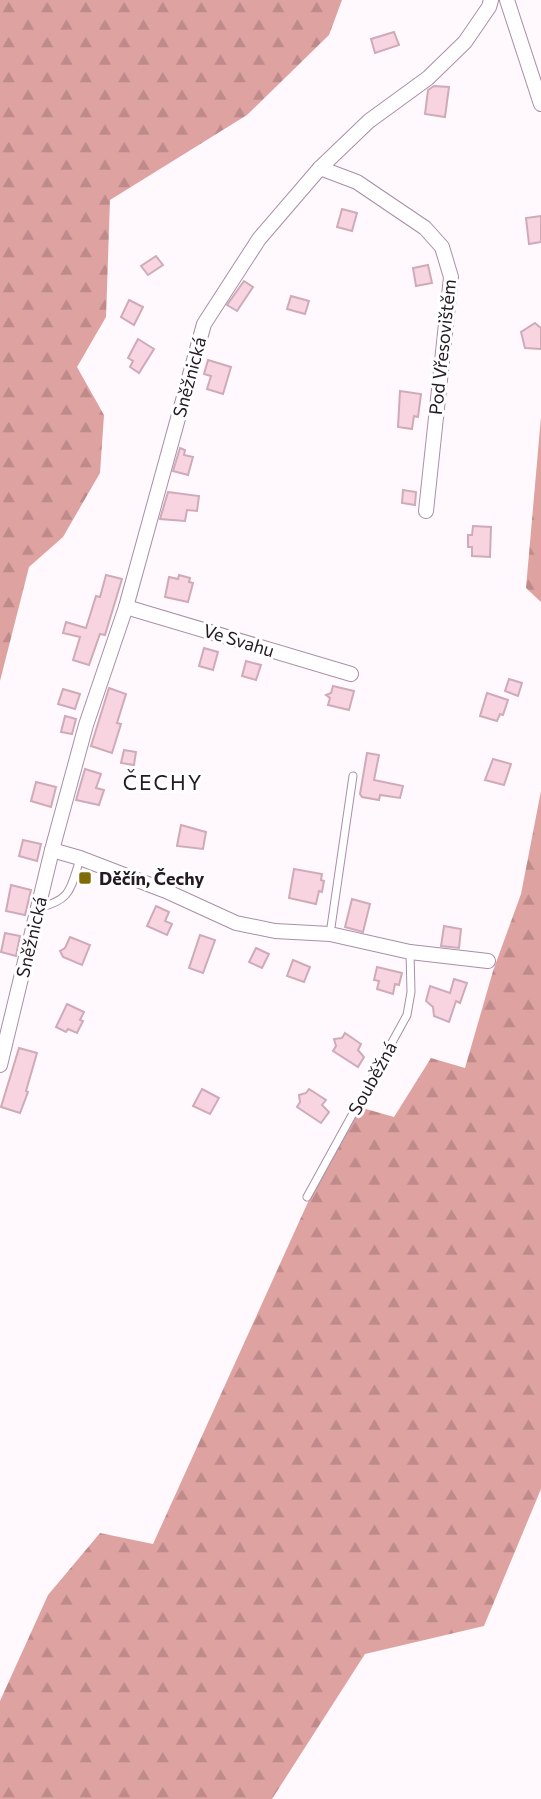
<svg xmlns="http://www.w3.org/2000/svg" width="541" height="1799" font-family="Commissioner,sans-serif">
	<defs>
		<pattern id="forest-firs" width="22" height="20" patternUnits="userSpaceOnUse" patternTransform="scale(1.75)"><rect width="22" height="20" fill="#dea2a1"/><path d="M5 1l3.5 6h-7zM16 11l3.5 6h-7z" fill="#be8b8a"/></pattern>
	</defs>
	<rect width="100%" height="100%" fill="#fff9fe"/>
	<g fill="url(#forest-firs)">
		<path d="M0 0H342L329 35 247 115 110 200 106 317 77 367 104 415 100 473 63 537 29 567 0 681Z"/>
		<path d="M541 417V602L526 588Z"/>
		<path d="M541 791V1489L484 1626 365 1654 272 1799H0V1701L48 1595 100 1533 153 1544 352 1105 394 1117 431 1058 465 1068 493 971 521 894Z"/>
	</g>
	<g fill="#f8d4e0" stroke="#ceabb7" stroke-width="2">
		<path d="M394 32 399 45 375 53 371 39Z"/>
		<path d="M434 86 449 87 445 117 425 114 428 90Z"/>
		<path d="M342 209 357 213 352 231 337 227Z"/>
		<path d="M541 216V242L529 244 526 218Z"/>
		<path d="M156 256 163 265 148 275 141 266Z"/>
		<path d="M428 265 432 283 416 286 413 268Z"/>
		<path d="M244 281 253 287 237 311 227 305Z"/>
		<path d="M291 296 309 301 305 314 287 309Z"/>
		<path d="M129 300 143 307 134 325 121 317Z"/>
		<path d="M535 323 541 328V349L525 348 521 332Z"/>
		<path d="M138 339 154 349 139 373 130 367 133 361 128 358Z"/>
		<path d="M208 360 231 367 223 394 207 389 211 376 204 374Z"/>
		<path d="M400 391 421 394 418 417 414 416 412 429 398 427Z"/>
		<path d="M180 448 185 450 184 455 193 457 188 475 173 471Z"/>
		<path d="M403 490 416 492 415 505 402 503Z"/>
		<path d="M168 492 199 496 197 511 187 510 185 521 160 519Z"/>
		<path d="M473 526 491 527 490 557 472 556V547H468V535H472Z"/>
		<path d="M106 575 122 579 105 635 100 634 89 665 73 660 80 637 63 633 66 622 86 628 96 596 100 597Z"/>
		<path d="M179 575 190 578 189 582 193 583 188 602 165 597 169 577 178 579Z"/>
		<path d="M204 648 218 652 213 670 199 666Z"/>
		<path d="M246 661 261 665 256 680 242 676Z"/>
		<path d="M509 679 522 683 518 696 505 691Z"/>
		<path d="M333 686 354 691 349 710 328 705 330 698 326 695 331 693Z"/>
		<path d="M109 688 126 694 117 723 121 724 112 753 91 746Z"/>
		<path d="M63 689 80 694 75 709 58 704Z"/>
		<path d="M487 693 508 700 503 715 500 714 497 721 480 716Z"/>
		<path d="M65 716 76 719 72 734 61 732Z"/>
		<path d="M124 750 136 752 134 765 121 763Z"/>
		<path d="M367 753 379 755 374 780 403 786 400 798 380 795 379 800 362 797 360 794Z"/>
		<path d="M493 759 511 764 504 785 485 780Z"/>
		<path d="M85 769 101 774 96 788 104 790 99 805 76 800Z"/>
		<path d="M36 782 56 787 51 807 31 801Z"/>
		<path d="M181 825 206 832 203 849 177 846Z"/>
		<path d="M23 840 41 844 37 861 19 856Z"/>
		<path d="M294 869 322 874 321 880 324 881 322 892 319 891 316 904 289 898Z"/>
		<path d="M11 885 31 890 25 915 6 911Z"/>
		<path d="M352 899 370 904 363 932 345 927Z"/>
		<path d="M156 906 169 912 165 921 172 924 167 935 147 926Z"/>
		<path d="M444 926 461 929 459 948 441 946Z"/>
		<path d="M5 933 20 936 16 956 1 952Z"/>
		<path d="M200 935 215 940 203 973 189 968Z"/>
		<path d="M70 937 90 945 82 965 63 957 60 951 65 948Z"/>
		<path d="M256 948 269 954 262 968 249 962Z"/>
		<path d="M293 960 310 967 304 982 287 976Z"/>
		<path d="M377 967 402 973 399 985 395 984 393 994 377 989 379 981 374 980Z"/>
		<path d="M454 979 467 983 460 1003 456 1001 449 1022 434 1016 433 1007 426 1001 430 986 450 993Z"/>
		<path d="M67 1004 84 1012 80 1020 83 1021 77 1033 68 1029 66 1032 56 1027Z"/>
		<path d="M345 1033 361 1044 358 1050 364 1057 358 1067 333 1051 336 1046 334 1039 342 1038Z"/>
		<path d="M19 1048 37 1053 26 1091 28 1092 20 1113 1 1107Z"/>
		<path d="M202 1089 219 1098 210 1114 193 1106Z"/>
		<path d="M309 1089 326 1100 322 1105 329 1112 321 1123 297 1107 300 1102 299 1095 306 1093Z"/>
	</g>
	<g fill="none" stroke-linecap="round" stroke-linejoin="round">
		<g stroke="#a98fa6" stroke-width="9">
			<g id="lane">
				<path d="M38 908C72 900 70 889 80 859"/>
				<path d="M330 934 353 776"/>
				<path d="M307 1197 407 1015 411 992 410 952"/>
			</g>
		</g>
		<g stroke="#a98fa6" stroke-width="16">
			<g id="street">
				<path d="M507 0 541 104"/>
				<path d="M320 168 357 182 425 228 442 247 451 277 426 511"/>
				<path d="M126 607 351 674"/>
				<path d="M52 850 80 858 166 891 236 923 275 931 330 934 410 952 488 961"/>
				<path d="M0 1065 52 850 86 725 126 607 204 324 259 239 320 168 369 121 428 78 465 42 489 7 491 0"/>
			</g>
		</g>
		<use href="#lane" stroke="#fff" stroke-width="7"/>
		<use href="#street" stroke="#fff" stroke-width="14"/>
	</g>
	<rect fill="#806b05" stroke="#fff" stroke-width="2.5" x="78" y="871" width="14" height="14" rx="3.5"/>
	<g text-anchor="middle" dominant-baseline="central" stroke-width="6" stroke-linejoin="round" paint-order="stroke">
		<g font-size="18" fill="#241a23" stroke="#fff">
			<text transform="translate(442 347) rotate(-84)">Pod Vřesovištěm</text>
			<text transform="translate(189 377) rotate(-75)">Sněžnická</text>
			<text transform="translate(239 640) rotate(17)">Ve Svahu</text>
			<text transform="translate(31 937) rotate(-77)">Sněžnická</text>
			<text transform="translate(372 1078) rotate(-61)">Souběžná</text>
		</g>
		<g font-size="18" font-weight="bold" fill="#241a23" stroke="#fff" text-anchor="start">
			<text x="99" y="878">Děčín, Čechy</text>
		</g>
		<g font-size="21" letter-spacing="2" fill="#241a23" stroke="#fff">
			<text x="163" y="781">ČECHY</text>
		</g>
	</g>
</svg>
